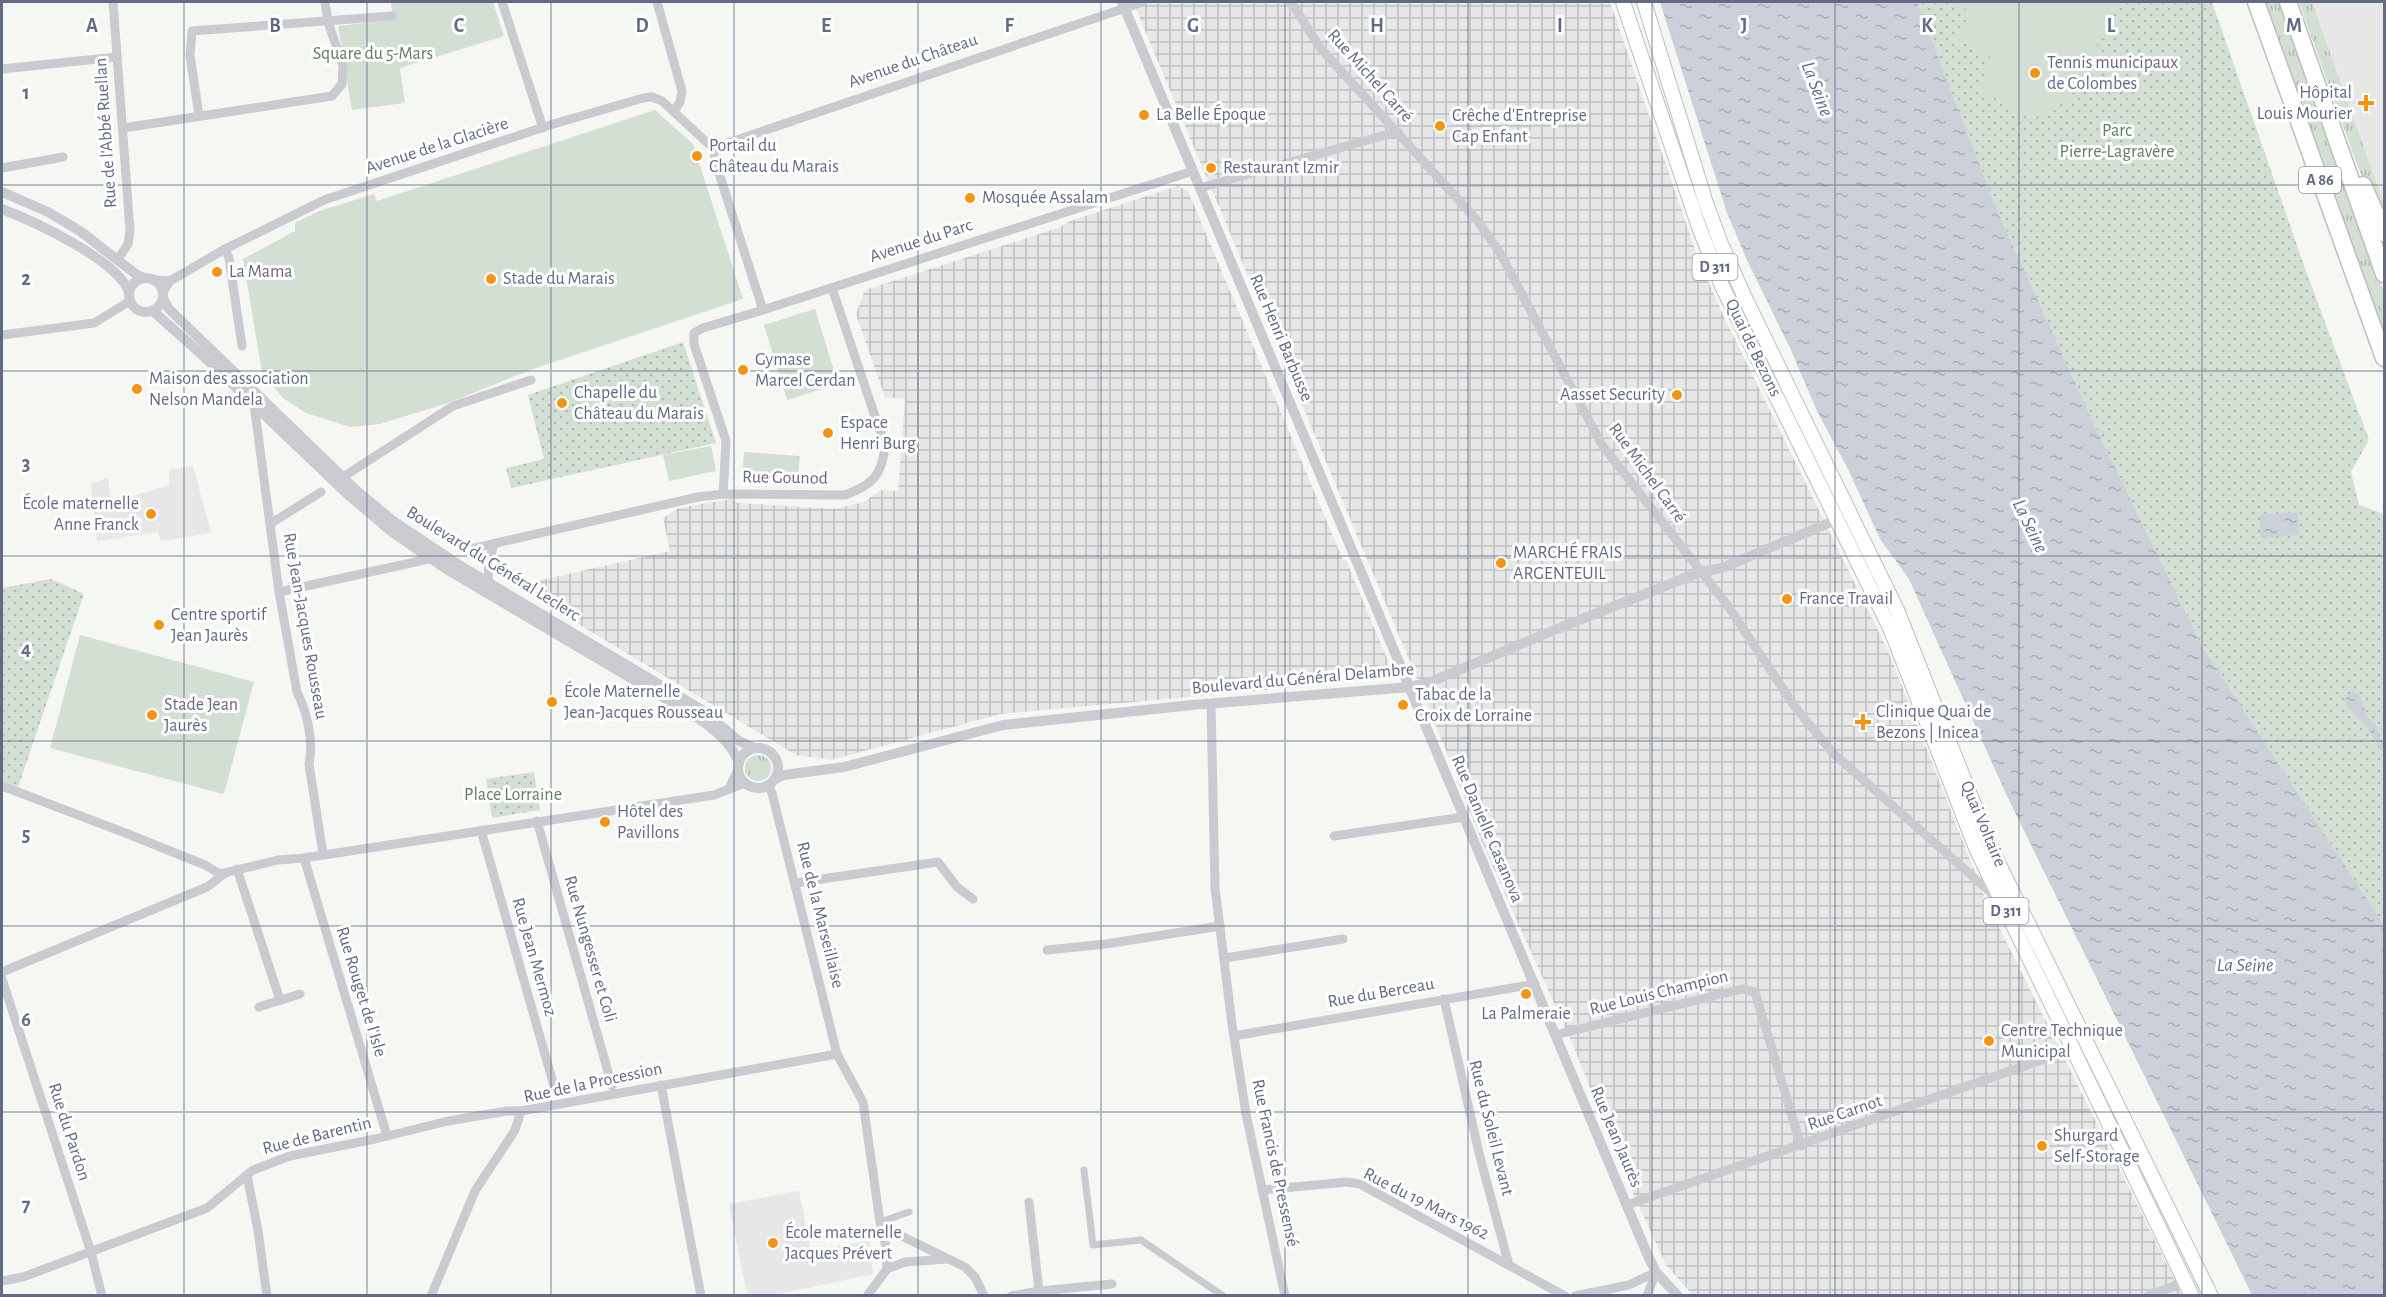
<svg xmlns="http://www.w3.org/2000/svg" width="2386" height="1297" font-family="'Alegreya Sans',sans-serif">
	<defs>
		<pattern id="industrial-grid" width="8" height="8" patternUnits="userSpaceOnUse" patternTransform="scale(1.5)"><rect width="8" height="8" fill="#e6e7e6"/><path d="M0 4h8M4 0v8" fill="none" stroke="#bebfc0"/></pattern>
		<pattern id="grass-tufts" width="24" height="20" patternUnits="userSpaceOnUse" patternTransform="scale(1.5)"><rect width="24" height="20" fill="#d4dfd3"/><path d="M3 7l-1-3M5 7V3M7 7l1-3M15 17l-1-3M17 17v-4M19 17l1-3" fill="none" stroke="#b0b9b1"/></pattern>
		<pattern id="park-dots" width="8" height="8" patternUnits="userSpaceOnUse" patternTransform="scale(1.5)"><rect width="8" height="8" fill="#d4dfd3"/><path d="M2 2h.1M6 6h.1" fill="none" stroke="#b0b9b1" stroke-width="1.8" stroke-linecap="round"/></pattern>
		<pattern id="water-ripples" width="26" height="14" patternUnits="userSpaceOnUse" patternTransform="scale(1.5)"><rect width="26" height="14" fill="#ccd0d8"/><path d="M2 4q2-2 4 0t4 0M15 11q2-2 4 0t4 0" fill="none" stroke="#a9adb5"/></pattern>
	</defs>
	<rect width="100%" height="100%" fill="#f5f7f2"/>
	<g fill="#e6e7e6">
		<path d="M2312 2H2384V204Z"/>
		<path d="M193 466 211 533 161 541 158 532 97 541 91 484 108 478 111 503 169 485V470Z"/>
		<path d="M799 1191 811 1251 870 1240 873 1274 774 1295H747L729 1204Z"/>
	</g>
	<g fill="url(#industrial-grid)">
		<path d="M1133 2H1610L1699 261 1724 317 1889 653 1987 903 2182 1295H1693L1666 1265 1631 1189 1572 1043 1483 845 1424 695Z"/>
		<path d="M1178 186 1188 191 1343 560H1346L1390 666 1391 672 1387 679 1000 714 831 760 796 755 515 586 670 551 663 518 679 508 731 499 738 503 835 509 864 502 881 490 898 491 905 399 885 397 856 314 865 290 1058 228 1070 221Z"/>
	</g>
	<g fill="url(#grass-tufts)">
		<path d="M2263 2H2281L2384 292V342Z"/>
		<path d="M2299 2H2312L2384 204V228L2356 162Z"/>
		<circle cx="758" cy="768" r="13"/>
	</g>
	<g fill="url(#park-dots)">
		<path d="M1917 2H2212L2307 274 2369 440 2351 472 2359 505 2384 514V925L2202 646 2088 411 1998 212Z"/>
		<path d="M683 342 716 443 511 488 506 468 544 459 528 395Z"/>
		<path d="M51 579 84 594 18 787 2 781V588Z"/>
		<path d="M534 772 540 810 492 818 486 779Z"/>
	</g>
	<g fill="#d4dfd3">
		<path d="M391 2H493L504 36 400 68 405 103 352 110 338 26 393 20Z"/>
		<path d="M1953 2H2119L2069 100 2033 119 2005 105 1979 87 1993 59 1957 39 1970 12Z"/>
		<path d="M655 110 693 144 743 299 533 369 445 404 380 424 350 427 306 413 283 398 262 373 243 259 295 231V223L319 211 374 194 377 201Z"/>
		<path d="M815 309 838 384 787 400 764 325Z"/>
		<path d="M711 446 716 471 669 481 663 455Z"/>
		<path d="M744 452 800 456 797 484 742 479Z"/>
		<path d="M80 635 254 682 225 790 223 794 50 748Z"/>
	</g>
	<g fill="url(#water-ripples)">
		<path d="M1660 2H1917L1998 212 2088 411 2202 646 2384 925V1295H2252L2007 796 1909 579 1880 539 1849 471 1816 409 1790 348 1747 260 1727 213Z"/>
		<path d="M2298 512 2299 535 2261 538 2260 515Z"/>
		<path d="M2351 691 2360 695 2368 718 2376 724 2380 738 2384 742V749L2381 750 2368 728 2348 707 2345 700Z"/>
	</g>
	<g fill="none" stroke-linecap="round" stroke-linejoin="round">
		<g stroke="#bcbec3" stroke-width="16">
			<g id="primary">
				<path d="M1623 2 1699 227 1722 286 1891 630 1976 848 2192 1296"/>
				<path d="M1644 2 1706 203 1721 244 1745 298 1897 610 1992 850 2211 1296"/>
			</g>
		</g>
		<g stroke="#bebec2" stroke-width="19">
			<g id="motorway">
				<path d="M2256 2 2384 358"/>
				<path d="M2288 2 2384 274"/>
				<path d="M2363 185 2384 233"/>
			</g>
		</g>
		<g stroke="#cacbd0" stroke-width="7">
			<path d="M1084 1170 1093 1245 1141 1240 1223 1296"/>
			<path d="M880 1222 909 1212"/>
		</g>
		<g stroke="#cacbd0" stroke-width="9">
			<path d="M113 2 130 230 128 244 118 259"/>
			<path d="M502 2 543 128"/>
			<path d="M657 2 682 91 680 102 674 111"/>
			<path d="M1291 2 1321 49 1477 220 1500 253 1602 445 1728 606 1795 707 1833 753 1997 898"/>
			<path d="M2 69 117 57"/>
			<path d="M199 116 190 55 192 31 392 16"/>
			<path d="M123 128 332 96 342 84 343 66 328 22 325 2"/>
			<path d="M713 148 1143 2"/>
			<path d="M713 148 716 164 763 310"/>
			<path d="M2 168 63 157"/>
			<path d="M1200 188 1385 135 1399 133"/>
			<path d="M225 249 229 258 242 346"/>
			<path d="M155 280 170 281"/>
			<path d="M163 292 170 281 225 249 324 200 550 125 643 98 652 97 662 101 713 148"/>
			<path d="M2 335 94 323 130 301"/>
			<path d="M254 404 279 592 297 692C307 712 314 742 309 764L323 854"/>
			<path d="M343 477 453 406 531 380"/>
			<path d="M723 494 726 441 694 344V333L703 328 763 310 1193 171"/>
			<path d="M270 524 321 492"/>
			<path d="M466 550 698 497 723 494 845 495C872 485 882 476 885 446L832 288"/>
			<path d="M488 582 489 561 494 544"/>
			<path d="M279 592 429 559"/>
			<path d="M1211 704 1215 888 1232 1024 1246 1114 1285 1296"/>
			<path d="M768 785 772 793 837 1054 863 1102 880 1222 886 1247 887 1269"/>
			<path d="M2 786 128 834 205 865 220 874 278 860 304 858 714 795 745 783"/>
			<path d="M729 788 738 770"/>
			<path d="M537 821 612 1086"/>
			<path d="M481 830 556 1093"/>
			<path d="M1334 836 1464 817"/>
			<path d="M304 858 387 1136"/>
			<path d="M237 869 280 1000"/>
			<path d="M795 883 938 862 957 887 973 899"/>
			<path d="M1047 950 1106 944 1220 926"/>
			<path d="M1225 958 1343 939"/>
			<path d="M2 972 207 887 224 874"/>
			<path d="M2 979 91 1252 102 1296"/>
			<path d="M1444 999 1480 1157 1509 1265"/>
			<path d="M259 1007 300 994"/>
			<path d="M1555 1035 1742 989 1755 992 1801 1146"/>
			<path d="M1234 1036 1535 984"/>
			<path d="M661 1085 701 1296"/>
			<path d="M247 1175 258 1231 267 1296"/>
			<path d="M1262 1190 1347 1182 1360 1184 1565 1296"/>
			<path d="M1029 1202 1039 1291"/>
			<path d="M1627 1205 2073 1049"/>
			<path d="M881 1226 965 1267 975 1277 984 1296"/>
			<path d="M2 1281 23 1277 207 1208 253 1170 290 1156 375 1139 448 1121 507 1111H521L837 1054"/>
			<path d="M431 1296 475 1191 515 1130 521 1111"/>
			<path d="M867 1296 887 1269 905 1262 947 1259"/>
			<path d="M1011 1296 1039 1291 1112 1284"/>
			<path d="M1575 1296 1629 1285 1656 1272"/>
			<path d="M1647 1296 1656 1272"/>
			<path d="M2148 1296 2174 1286 2184 1278"/>
		</g>
		<g stroke="#cacbd0" stroke-width="10">
			<path d="M1122 2 1648 1256 1656 1272 1678 1296"/>
			<path d="M2 192 48 212 80 231 137 275 144 278"/>
			<path d="M2 209C33 221 118 260 129 292"/>
			<circle cx="146" cy="295" r="17"/>
			<path d="M163 299 169 309 356 490 393 521 459 565 702 710 739 741 754 748"/>
			<path d="M153 311 200 353 345 492 392 532 448 570 695 716C712 728 732 742 739 763"/>
			<circle cx="758" cy="768" r="20"/>
			<path d="M775 779 784 775 844 767 1003 725 1192 705 1410 687 1428 683 1552 631 1700 572 1722 568 1836 520"/>
		</g>
		<use href="#primary" stroke="#fff" stroke-width="14"/>
		<use href="#motorway" stroke="#fff" stroke-width="16"/>
	</g>
	<path fill="none" stroke="#636a86" stroke-width="1.5" stroke-opacity="0.55" d="M184 2V1296M367 2V1296M551 2V1296M734 2V1296M918 2V1296M1101 2V1296M1285 2V1296M1468 2V1296M1652 2V1296M1835 2V1296M2019 2V1296M2202 2V1296M2 185H2384M2 371H2384M2 556H2384M2 741H2384M2 926H2384M2 1112H2384"/>
	<g fill="#f29516" stroke="#fff" stroke-width="2">
		<circle cx="2035" cy="73" r="6"/>
		<path d="M2363 94h6v6h6v6h-6v6h-6v-6h-6v-6h6z"/>
		<circle cx="1144" cy="115" r="6"/>
		<circle cx="1440" cy="126" r="6"/>
		<circle cx="697" cy="156" r="6"/>
		<circle cx="1211" cy="168" r="6"/>
		<circle cx="970" cy="198" r="6"/>
		<circle cx="217" cy="272" r="6"/>
		<circle cx="491" cy="279" r="6"/>
		<circle cx="743" cy="370" r="6"/>
		<circle cx="137" cy="389" r="6"/>
		<circle cx="1677" cy="395" r="6"/>
		<circle cx="562" cy="403" r="6"/>
		<circle cx="828" cy="433" r="6"/>
		<circle cx="151" cy="514" r="6"/>
		<circle cx="1501" cy="563" r="6"/>
		<circle cx="1787" cy="599" r="6"/>
		<circle cx="159" cy="625" r="6"/>
		<circle cx="552" cy="702" r="6"/>
		<circle cx="1403" cy="705" r="6"/>
		<circle cx="152" cy="715" r="6"/>
		<path d="M1860 713h6v6h6v6h-6v6h-6v-6h-6v-6h6z"/>
		<circle cx="605" cy="822" r="6"/>
		<circle cx="1526" cy="994" r="6"/>
		<circle cx="1989" cy="1041" r="6"/>
		<circle cx="2042" cy="1146" r="6"/>
		<circle cx="773" cy="1243" r="6"/>
	</g>
	<g text-anchor="middle" dominant-baseline="central" stroke-width="6" stroke-linejoin="round" paint-order="stroke">
		<g fill="#fff" stroke="#9297aa" stroke-width="1.5">
			<rect x="2299" y="167" width="42" height="26" rx="4.5"/>
			<rect x="1692.5" y="254" width="45" height="26" rx="4.5"/>
			<rect x="1983.5" y="898" width="45" height="26" rx="4.5"/>
		</g>
		<g font-size="16" font-weight="bold" fill="#636a86">
			<text x="2320" y="180">A 86</text>
			<text x="1715" y="267">D 311</text>
			<text x="2006" y="911">D 311</text>
		</g>
		<g font-size="18" fill="#627d66" stroke="#fff">
			<text x="373" y="54">Square du 5-Mars</text>
			<text x="2117" y="131">Parc<tspan x="2117" dy="21">Pierre-Lagravère</tspan></text>
			<text x="513" y="795">Place Lorraine</text>
		</g>
		<g font-size="18" fill="#636a86" stroke="#fff">
			<text transform="translate(913 61) rotate(-19)">Avenue du Château</text>
			<text transform="translate(1370 76) rotate(48)">Rue Michel Carré</text>
			<text transform="translate(106 133) rotate(-94)">Rue de l'Abbé Ruellan</text>
			<text transform="translate(437 146) rotate(-18)">Avenue de la Glacière</text>
			<text transform="translate(921 241) rotate(-18)">Avenue du Parc</text>
			<text transform="translate(1281 338) rotate(67)">Rue Henri Barbusse</text>
			<text transform="translate(1753 348) rotate(64)">Quai de Bezons</text>
			<text transform="translate(1647 473) rotate(54)">Rue Michel Carré</text>
			<text transform="translate(785 478) rotate(1)">Rue Gounod</text>
			<text transform="translate(493 564) rotate(32)">Boulevard du Général Leclerc</text>
			<text transform="translate(305 626) rotate(80)">Rue Jean-Jacques Rousseau</text>
			<text transform="translate(1303 679) rotate(-5)">Boulevard du Général Delambre</text>
			<text transform="translate(1983 824) rotate(67)">Quai Voltaire</text>
			<text transform="translate(1487 829) rotate(67)">Rue Danielle Casanova</text>
			<text transform="translate(820 915) rotate(76)">Rue de la Marseillaise</text>
			<text transform="translate(590 949) rotate(74)">Rue Nungesser et Coli</text>
			<text transform="translate(534 957) rotate(74)">Rue Jean Mermoz</text>
			<text transform="translate(361 992) rotate(73)">Rue Rouget de l'Isle</text>
			<text transform="translate(1381 993) rotate(-10)">Rue du Berceau</text>
			<text transform="translate(1659 993) rotate(-14)">Rue Louis Champion</text>
			<text transform="translate(593 1083) rotate(-12)">Rue de la Procession</text>
			<text transform="translate(1845 1113) rotate(-19)">Rue Carnot</text>
			<text transform="translate(1491 1128) rotate(76)">Rue du Soleil Levant</text>
			<text transform="translate(69 1132) rotate(72)">Rue du Pardon</text>
			<text transform="translate(317 1136) rotate(-14)">Rue de Barentin</text>
			<text transform="translate(1616 1137) rotate(67)">Rue Jean Jaurès</text>
			<text transform="translate(1275 1163) rotate(78)">Rue Francis de Pressensé</text>
			<text transform="translate(1426 1204) rotate(27)">Rue du 19 Mars 1962</text>
		</g>
		<g font-size="18" fill="#636a86" stroke="#fff" text-anchor="start">
			<text x="2047" y="63">Tennis municipaux<tspan x="2047" dy="21">de Colombes</tspan></text>
			<text x="2352" y="93" text-anchor="end">Hôpital<tspan x="2352" dy="21">Louis Mourier</tspan></text>
			<text x="1156" y="115">La Belle Époque</text>
			<text x="1452" y="116">Crêche d'Entreprise<tspan x="1452" dy="21">Cap Enfant</tspan></text>
			<text x="709" y="146">Portail du<tspan x="709" dy="21">Château du Marais</tspan></text>
			<text x="1223" y="168">Restaurant Izmir</text>
			<text x="982" y="198">Mosquée Assalam</text>
			<text x="229" y="272">La Mama</text>
			<text x="503" y="279">Stade du Marais</text>
			<text x="755" y="360">Gymase<tspan x="755" dy="21">Marcel Cerdan</tspan></text>
			<text x="149" y="379">Maison des association<tspan x="149" dy="21">Nelson Mandela</tspan></text>
			<text x="574" y="393">Chapelle du<tspan x="574" dy="21">Château du Marais</tspan></text>
			<text x="1665" y="395" text-anchor="end">Aasset Security</text>
			<text x="840" y="423">Espace<tspan x="840" dy="21">Henri Burg</tspan></text>
			<text x="139" y="504" text-anchor="end">École maternelle<tspan x="139" dy="21">Anne Franck</tspan></text>
			<text x="1513" y="553">MARCHÉ FRAIS<tspan x="1513" dy="21">ARGENTEUIL</tspan></text>
			<text x="1799" y="599">France Travail</text>
			<text x="171" y="615">Centre sportif<tspan x="171" dy="21">Jean Jaurès</tspan></text>
			<text x="564" y="692">École Maternelle<tspan x="564" dy="21">Jean-Jacques Rousseau</tspan></text>
			<text x="1415" y="695">Tabac de la<tspan x="1415" dy="21">Croix de Lorraine</tspan></text>
			<text x="164" y="705">Stade Jean<tspan x="164" dy="21">Jaurès</tspan></text>
			<text x="1876" y="712">Clinique Quai de<tspan x="1876" dy="21">Bezons | Inicea</tspan></text>
			<text x="617" y="812">Hôtel des<tspan x="617" dy="21">Pavillons</tspan></text>
			<text x="1526" y="1014" text-anchor="middle">La Palmeraie</text>
			<text x="2001" y="1031">Centre Technique<tspan x="2001" dy="21">Municipal</tspan></text>
			<text x="2054" y="1136">Shurgard<tspan x="2054" dy="21">Self-Storage</tspan></text>
			<text x="785" y="1233">École maternelle<tspan x="785" dy="21">Jacques Prévert</tspan></text>
		</g>
		<g font-size="20" font-style="italic" fill="#63728a" stroke="#fff">
			<text transform="translate(1817 89) rotate(69)">La Seine</text>
			<text transform="translate(2030 526) rotate(64)">La Seine</text>
			<text x="2245" y="965">La Seine</text>
		</g>
	</g>
	<g font-size="20" text-anchor="middle" font-weight="bold" fill="#636a86" stroke="#fff" stroke-width="6" stroke-linejoin="round" paint-order="stroke">
		<text x="92" y="32">A</text>
		<text x="275" y="32">B</text>
		<text x="459" y="32">C</text>
		<text x="642" y="32">D</text>
		<text x="826" y="32">E</text>
		<text x="1009" y="32">F</text>
		<text x="1193" y="32">G</text>
		<text x="1377" y="32">H</text>
		<text x="1560" y="32">I</text>
		<text x="1744" y="32">J</text>
		<text x="1927" y="32">K</text>
		<text x="2111" y="32">L</text>
		<text x="2294" y="32">M</text>
		<text x="26" y="99">1</text>
		<text x="26" y="285">2</text>
		<text x="26" y="470">3</text>
		<text x="26" y="655">4</text>
		<text x="26" y="841">5</text>
		<text x="26" y="1026">6</text>
		<text x="26" y="1211">7</text>
	</g>
	<rect width="2386" height="1297" fill="none" stroke="#636a86" stroke-width="6"/>
</svg>
